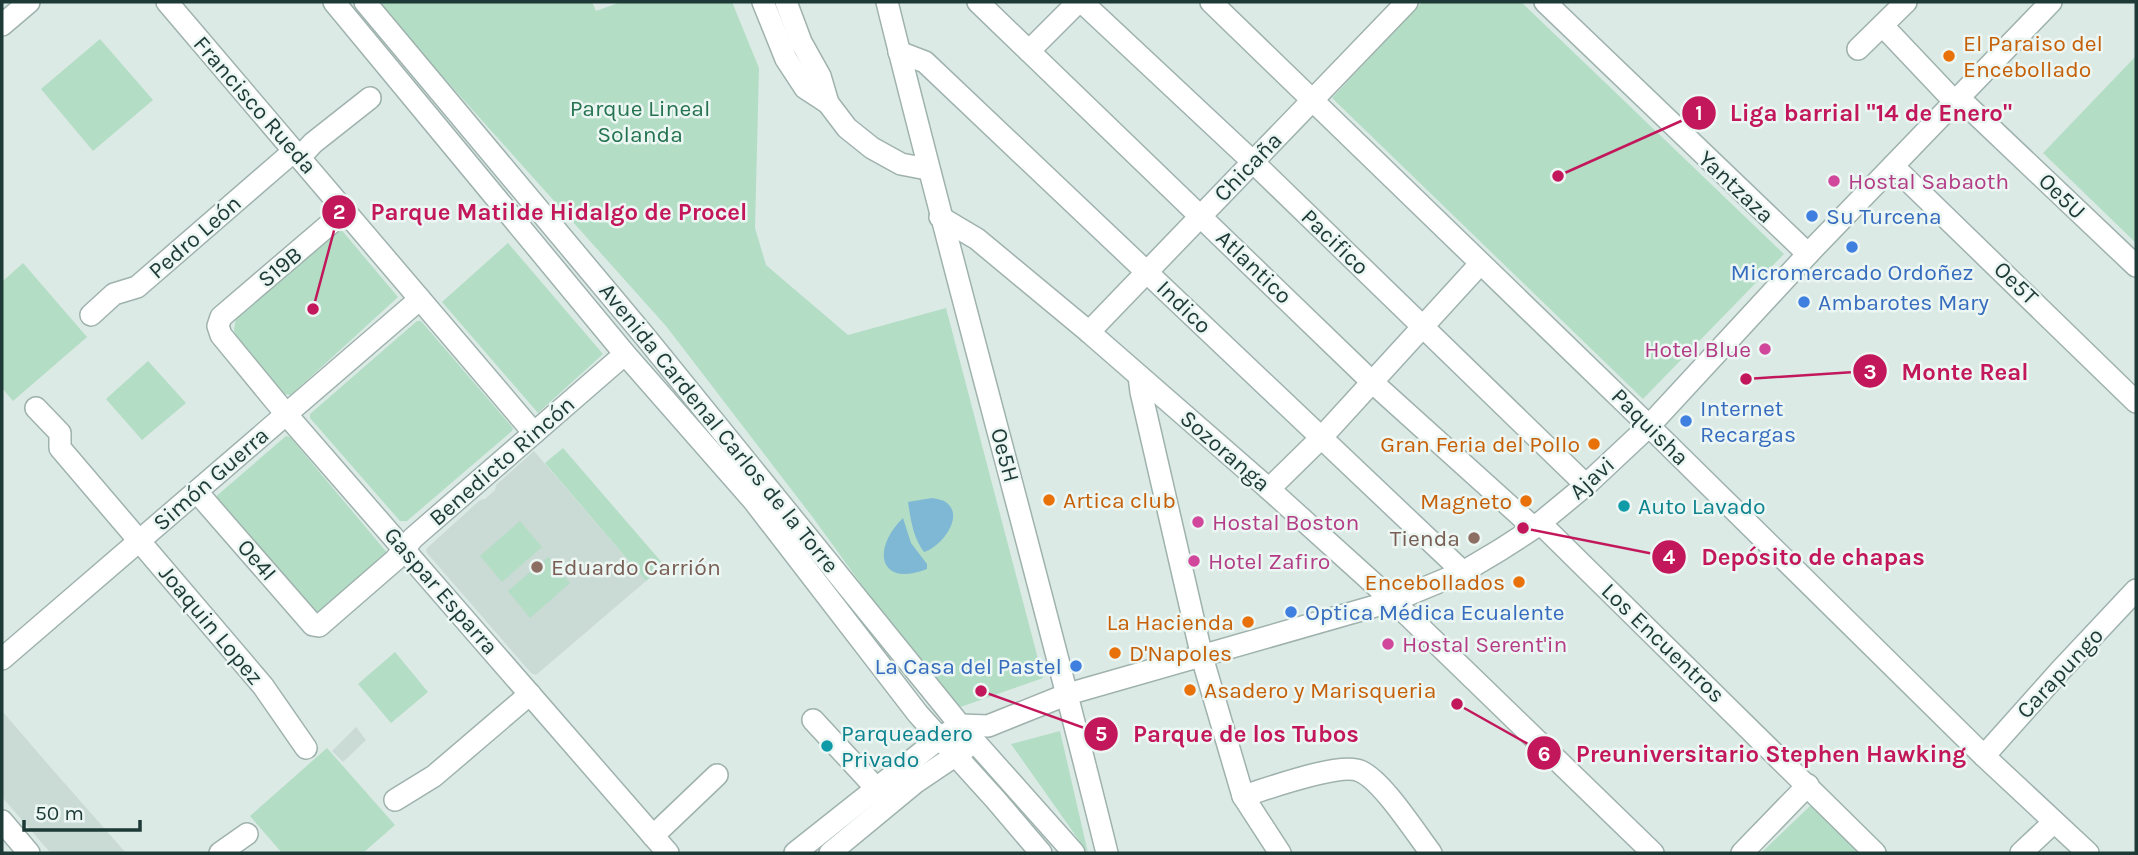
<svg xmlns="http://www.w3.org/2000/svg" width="2138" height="855" font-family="Karla,sans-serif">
	<rect width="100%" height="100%" fill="#dceae6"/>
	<g fill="#cadad5">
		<path d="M534 451 646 581 536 675 531 673 427 553 426 549 480 500 485 499 495 490 496 485Z"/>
		<path d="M2 711 52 769 126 853H51L49 851 2 797Z"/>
		<path d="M356 727 366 740 343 762 332 751Z"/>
	</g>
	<g fill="#b3ddc5">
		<path d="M376 2H592L596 11 621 2H732L759 68 755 228 766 265 848 335 946 308 1043 678 952 710 814 519 666 326Z"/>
		<path d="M1422 2H1521L1784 254 1643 399 1332 98Z"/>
		<path d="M100 39 153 100 93 151 41 89Z"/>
		<path d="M2136 56V243L2043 153Z"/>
		<path d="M339 227 398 297 291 395 281 394 236 337 234 330 236 317Z"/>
		<path d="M508 243 603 354 538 413 442 302Z"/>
		<path d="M23 263 87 337 13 401 2 388V282Z"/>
		<path d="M417 321H421L513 428 512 431 407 521H400L310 418V414Z"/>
		<path d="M148 361 186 403 142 440 106 399Z"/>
		<path d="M286 436 290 437 389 555 320 617 213 499Z"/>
		<path d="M563 448 664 565 646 581 545 463Z"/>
		<path d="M520 521 542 547 502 582 480 556Z"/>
		<path d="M548 557 570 583 530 618 508 591Z"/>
		<path d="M395 652 428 692 391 723 358 684Z"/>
		<path d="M1060 731 1088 853 1011 744Z"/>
		<path d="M327 748 395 825 363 853H282L250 816Z"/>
		<path d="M1812 804 1861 853H1761Z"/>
	</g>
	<g fill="#7fb8d4">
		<path d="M932 498C937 499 945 500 948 504 964 519 939 548 924 552 913 537 911 521 908 502Z"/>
		<path d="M903 518 911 543 927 564V569C879 588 871 549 903 518Z"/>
	</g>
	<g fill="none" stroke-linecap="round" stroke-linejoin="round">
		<g stroke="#9fb2ae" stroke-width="24">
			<g id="minor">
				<path d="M167 2 534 433"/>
				<path d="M334 2 625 354 753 500 918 714 995 799 1041 853"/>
				<path d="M365 2 647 339 960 725 1074 853"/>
				<path d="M763 2 786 59 805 88 828 103 847 128 872 148 901 164 927 169"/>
				<path d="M786 2 801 42 820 76 828 103"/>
				<path d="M887 2C957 286 1037 569 1107 853"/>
				<path d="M978 2 1371 381 1534 528"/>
				<path d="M1082 2 1253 162 1586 485"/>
				<path d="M1211 2 1649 426 1984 756 2088 853"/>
				<path d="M1545 2 1808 254"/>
				<path d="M2 25 29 2"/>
				<path d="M1883 26 1954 101"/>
				<path d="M1858 49 1906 2"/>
				<path d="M1029 51 1078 2"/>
				<path d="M899 52 925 62 1463 572"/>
				<path d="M1958 97 2136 266"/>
				<path d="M300 157 313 143 370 98"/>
				<path d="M1893 166 2136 402"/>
				<path d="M345 211 221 317 218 326 221 335 286 414 668 853"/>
				<path d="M940 217 977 239 1089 332 1269 489 1393 601 1653 853"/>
				<path d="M91 315 114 294 137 287 294 151"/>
				<path d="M1089 332 1407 2"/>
				<path d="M1139 376 1141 392 1202 657 1243 796 1280 853"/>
				<path d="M36 408 60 433V448L263 686 306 748"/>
				<path d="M1269 489 1321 438 1480 264"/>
				<path d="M197 492 313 625 319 626 395 560 413 538 625 354"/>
				<path d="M1540 523 1875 853"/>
				<path d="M2 659 420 299"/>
				<path d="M813 720 877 789"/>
				<path d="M1984 756 2059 672 2136 590"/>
				<path d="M1243 796C1267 789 1339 762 1360 771 1382 780 1415 832 1431 853"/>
				<path d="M395 800 434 776 530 694"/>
				<path d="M2 821 29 853"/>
				<path d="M653 836 717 775"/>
				<path d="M220 853 247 834"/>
				<path d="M795 853 940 738 960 725 988 726 1068 694 1393 601 1463 572 1500 550 1534 528 1586 485 1649 426 1808 254 2051 2"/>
				<path d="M830 853 916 782 965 749"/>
				<path d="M1742 853 1808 785"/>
				<path d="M2021 853 2054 822"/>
			</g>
		</g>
		<use href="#minor" stroke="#fff" stroke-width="21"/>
	</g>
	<g fill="#e8710a" stroke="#ecf6f3" stroke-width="2.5">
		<circle cx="1949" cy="56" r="7"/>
		<circle cx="1594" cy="444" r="7"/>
		<circle cx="1049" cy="500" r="7"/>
		<circle cx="1526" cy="501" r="7"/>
		<circle cx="1519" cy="582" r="7"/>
		<circle cx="1248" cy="622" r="7"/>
		<circle cx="1115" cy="653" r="7"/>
		<circle cx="1190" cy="690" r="7"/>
	</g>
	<g fill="#d1479c" stroke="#ecf6f3" stroke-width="2.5">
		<circle cx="1834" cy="181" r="7"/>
		<circle cx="1765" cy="349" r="7"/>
		<circle cx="1198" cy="522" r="7"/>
		<circle cx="1194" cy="561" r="7"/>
		<circle cx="1388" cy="644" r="7"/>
	</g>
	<g fill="#3f7fe0" stroke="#ecf6f3" stroke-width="2.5">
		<circle cx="1812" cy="216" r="7"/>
		<circle cx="1852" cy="247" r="7"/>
		<circle cx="1804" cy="302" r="7"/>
		<circle cx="1686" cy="421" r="7"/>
		<circle cx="1291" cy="612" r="7"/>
		<circle cx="1076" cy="666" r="7"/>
	</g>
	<g fill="#0f9aa8" stroke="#ecf6f3" stroke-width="2.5">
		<circle cx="1624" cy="506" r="7"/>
		<circle cx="827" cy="746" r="7"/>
	</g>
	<g fill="#8d6e63" stroke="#ecf6f3" stroke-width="2.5">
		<circle cx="1474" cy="538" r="7"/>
		<circle cx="537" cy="567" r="7"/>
	</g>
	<g text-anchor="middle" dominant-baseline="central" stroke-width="5" stroke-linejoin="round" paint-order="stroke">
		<g font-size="23" fill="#c56008" stroke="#ecf6f3" text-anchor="start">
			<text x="1963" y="43">El Paraiso del<tspan x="1963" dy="26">Encebollado</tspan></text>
			<text x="1580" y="444" text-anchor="end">Gran Feria del Pollo</text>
			<text x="1063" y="500">Artica club</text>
			<text x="1512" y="501" text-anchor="end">Magneto</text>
			<text x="1505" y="582" text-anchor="end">Encebollados</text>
			<text x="1234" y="622" text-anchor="end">La Hacienda</text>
			<text x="1129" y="653">D'Napoles</text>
			<text x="1204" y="690">Asadero y Marisqueria</text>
		</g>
		<g font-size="23" fill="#1d3a37" stroke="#ecf6f3">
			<text transform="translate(255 105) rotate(49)">Francisco Rueda</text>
			<text transform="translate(1248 167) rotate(-46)">Chicaña</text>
			<text transform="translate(1736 187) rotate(43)">Yantzaza</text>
			<text transform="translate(2062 196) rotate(44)">Oe5U</text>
			<text transform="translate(195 237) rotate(-41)">Pedro León</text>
			<text transform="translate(1335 242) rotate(44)">Pacifico</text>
			<text transform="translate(280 267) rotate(-40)">S19B</text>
			<text transform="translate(1254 267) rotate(44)">Atlantico</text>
			<text transform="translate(2016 283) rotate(44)">Oe5T</text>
			<text transform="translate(1184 307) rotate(44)">Indico</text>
			<text transform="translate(1650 427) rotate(45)">Paquisha</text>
			<text transform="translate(719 428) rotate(51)">Avenida Cardenal Carlos de la Torre</text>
			<text transform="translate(1225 451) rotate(41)">Sozoranga</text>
			<text transform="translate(1005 455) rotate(75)">Oe5H</text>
			<text transform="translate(502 461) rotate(-41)">Benedicto Rincón</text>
			<text transform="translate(1592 478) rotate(-42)">Ajavi</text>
			<text transform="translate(211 479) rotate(-41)">Simón Guerra</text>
			<text transform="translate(257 560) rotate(49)">Oe4I</text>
			<text transform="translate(441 591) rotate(49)">Gaspar Esparra</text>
			<text transform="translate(211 625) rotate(50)">Joaquin Lopez</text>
			<text transform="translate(1663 643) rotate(44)">Los Encuentros</text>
			<text transform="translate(2060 673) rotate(-47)">Carapungo</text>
		</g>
		<g font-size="23" fill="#257350" stroke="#ecf6f3">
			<text x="640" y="108">Parque Lineal<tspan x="640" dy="26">Solanda</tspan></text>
		</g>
		<g font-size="23" fill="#b23c85" stroke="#ecf6f3" text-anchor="start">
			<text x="1848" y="181">Hostal Sabaoth</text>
			<text x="1751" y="349" text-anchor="end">Hotel Blue</text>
			<text x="1212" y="522">Hostal Boston</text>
			<text x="1208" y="561">Hotel Zafiro</text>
			<text x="1402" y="644">Hostal Serent'in</text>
		</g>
		<g font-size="23" fill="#366cbe" stroke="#ecf6f3" text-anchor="start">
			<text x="1826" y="216">Su Turcena</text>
			<text x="1852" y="272" text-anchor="middle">Micromercado Ordoñez</text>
			<text x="1818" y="302">Ambarotes Mary</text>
			<text x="1700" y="408">Internet<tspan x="1700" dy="26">Recargas</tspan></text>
			<text x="1305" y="612">Optica Médica Ecualente</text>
			<text x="1062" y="666" text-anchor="end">La Casa del Pastel</text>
		</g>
		<g font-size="23" fill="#0d838f" stroke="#ecf6f3" text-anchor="start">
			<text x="1638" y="506">Auto Lavado</text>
			<text x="841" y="733">Parqueadero<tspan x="841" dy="26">Privado</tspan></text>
		</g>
		<g font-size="23" fill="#785e54" stroke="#ecf6f3" text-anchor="end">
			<text x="1460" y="538">Tienda</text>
			<text x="551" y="567" text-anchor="start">Eduardo Carrión</text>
		</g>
	</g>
	<path fill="none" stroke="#c2185b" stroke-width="2.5" d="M1558 176L1699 113M313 309L339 212M1746 379L1870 371M1523 528L1669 557M981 691L1101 734M1457 704L1544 753"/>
	<g fill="#c2185b" stroke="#ecf6f3" stroke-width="2.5">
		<circle cx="1558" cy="176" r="7"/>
		<circle cx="313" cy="309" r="7"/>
		<circle cx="1746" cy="379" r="7"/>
		<circle cx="1523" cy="528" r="7"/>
		<circle cx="981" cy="691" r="7"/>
		<circle cx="1457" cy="704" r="7"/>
		<circle cx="1699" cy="113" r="18"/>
		<circle cx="339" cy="212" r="18"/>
		<circle cx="1870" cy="371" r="18"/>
		<circle cx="1669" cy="557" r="18"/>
		<circle cx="1101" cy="734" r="18"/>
		<circle cx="1544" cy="753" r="18"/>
	</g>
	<g font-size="21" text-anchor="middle" font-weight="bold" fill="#fff">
		<text x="1699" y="120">1</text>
		<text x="339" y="219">2</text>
		<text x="1870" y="379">3</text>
		<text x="1669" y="564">4</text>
		<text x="1101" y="741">5</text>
		<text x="1544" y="761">6</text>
	</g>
	<g font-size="24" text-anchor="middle" font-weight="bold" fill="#c2185b" stroke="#ecf6f3" stroke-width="5" stroke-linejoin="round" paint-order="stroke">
		<text x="1871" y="121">Liga barrial "14 de Enero"</text>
		<text x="559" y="220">Parque Matilde Hidalgo de Procel</text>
		<text x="1965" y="380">Monte Real</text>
		<text x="1813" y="565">Depósito de chapas</text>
		<text x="1246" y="742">Parque de los Tubos</text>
		<text x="1771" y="762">Preuniversitario Stephen Hawking</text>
	</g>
	<rect width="2138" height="855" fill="none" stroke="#1d3a37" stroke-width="7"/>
	<path d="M24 820v10h116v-10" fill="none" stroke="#1d3a37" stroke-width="3.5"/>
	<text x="35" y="820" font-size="21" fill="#1d3a37" stroke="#ecf6f3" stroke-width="5" paint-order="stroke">50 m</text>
</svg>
